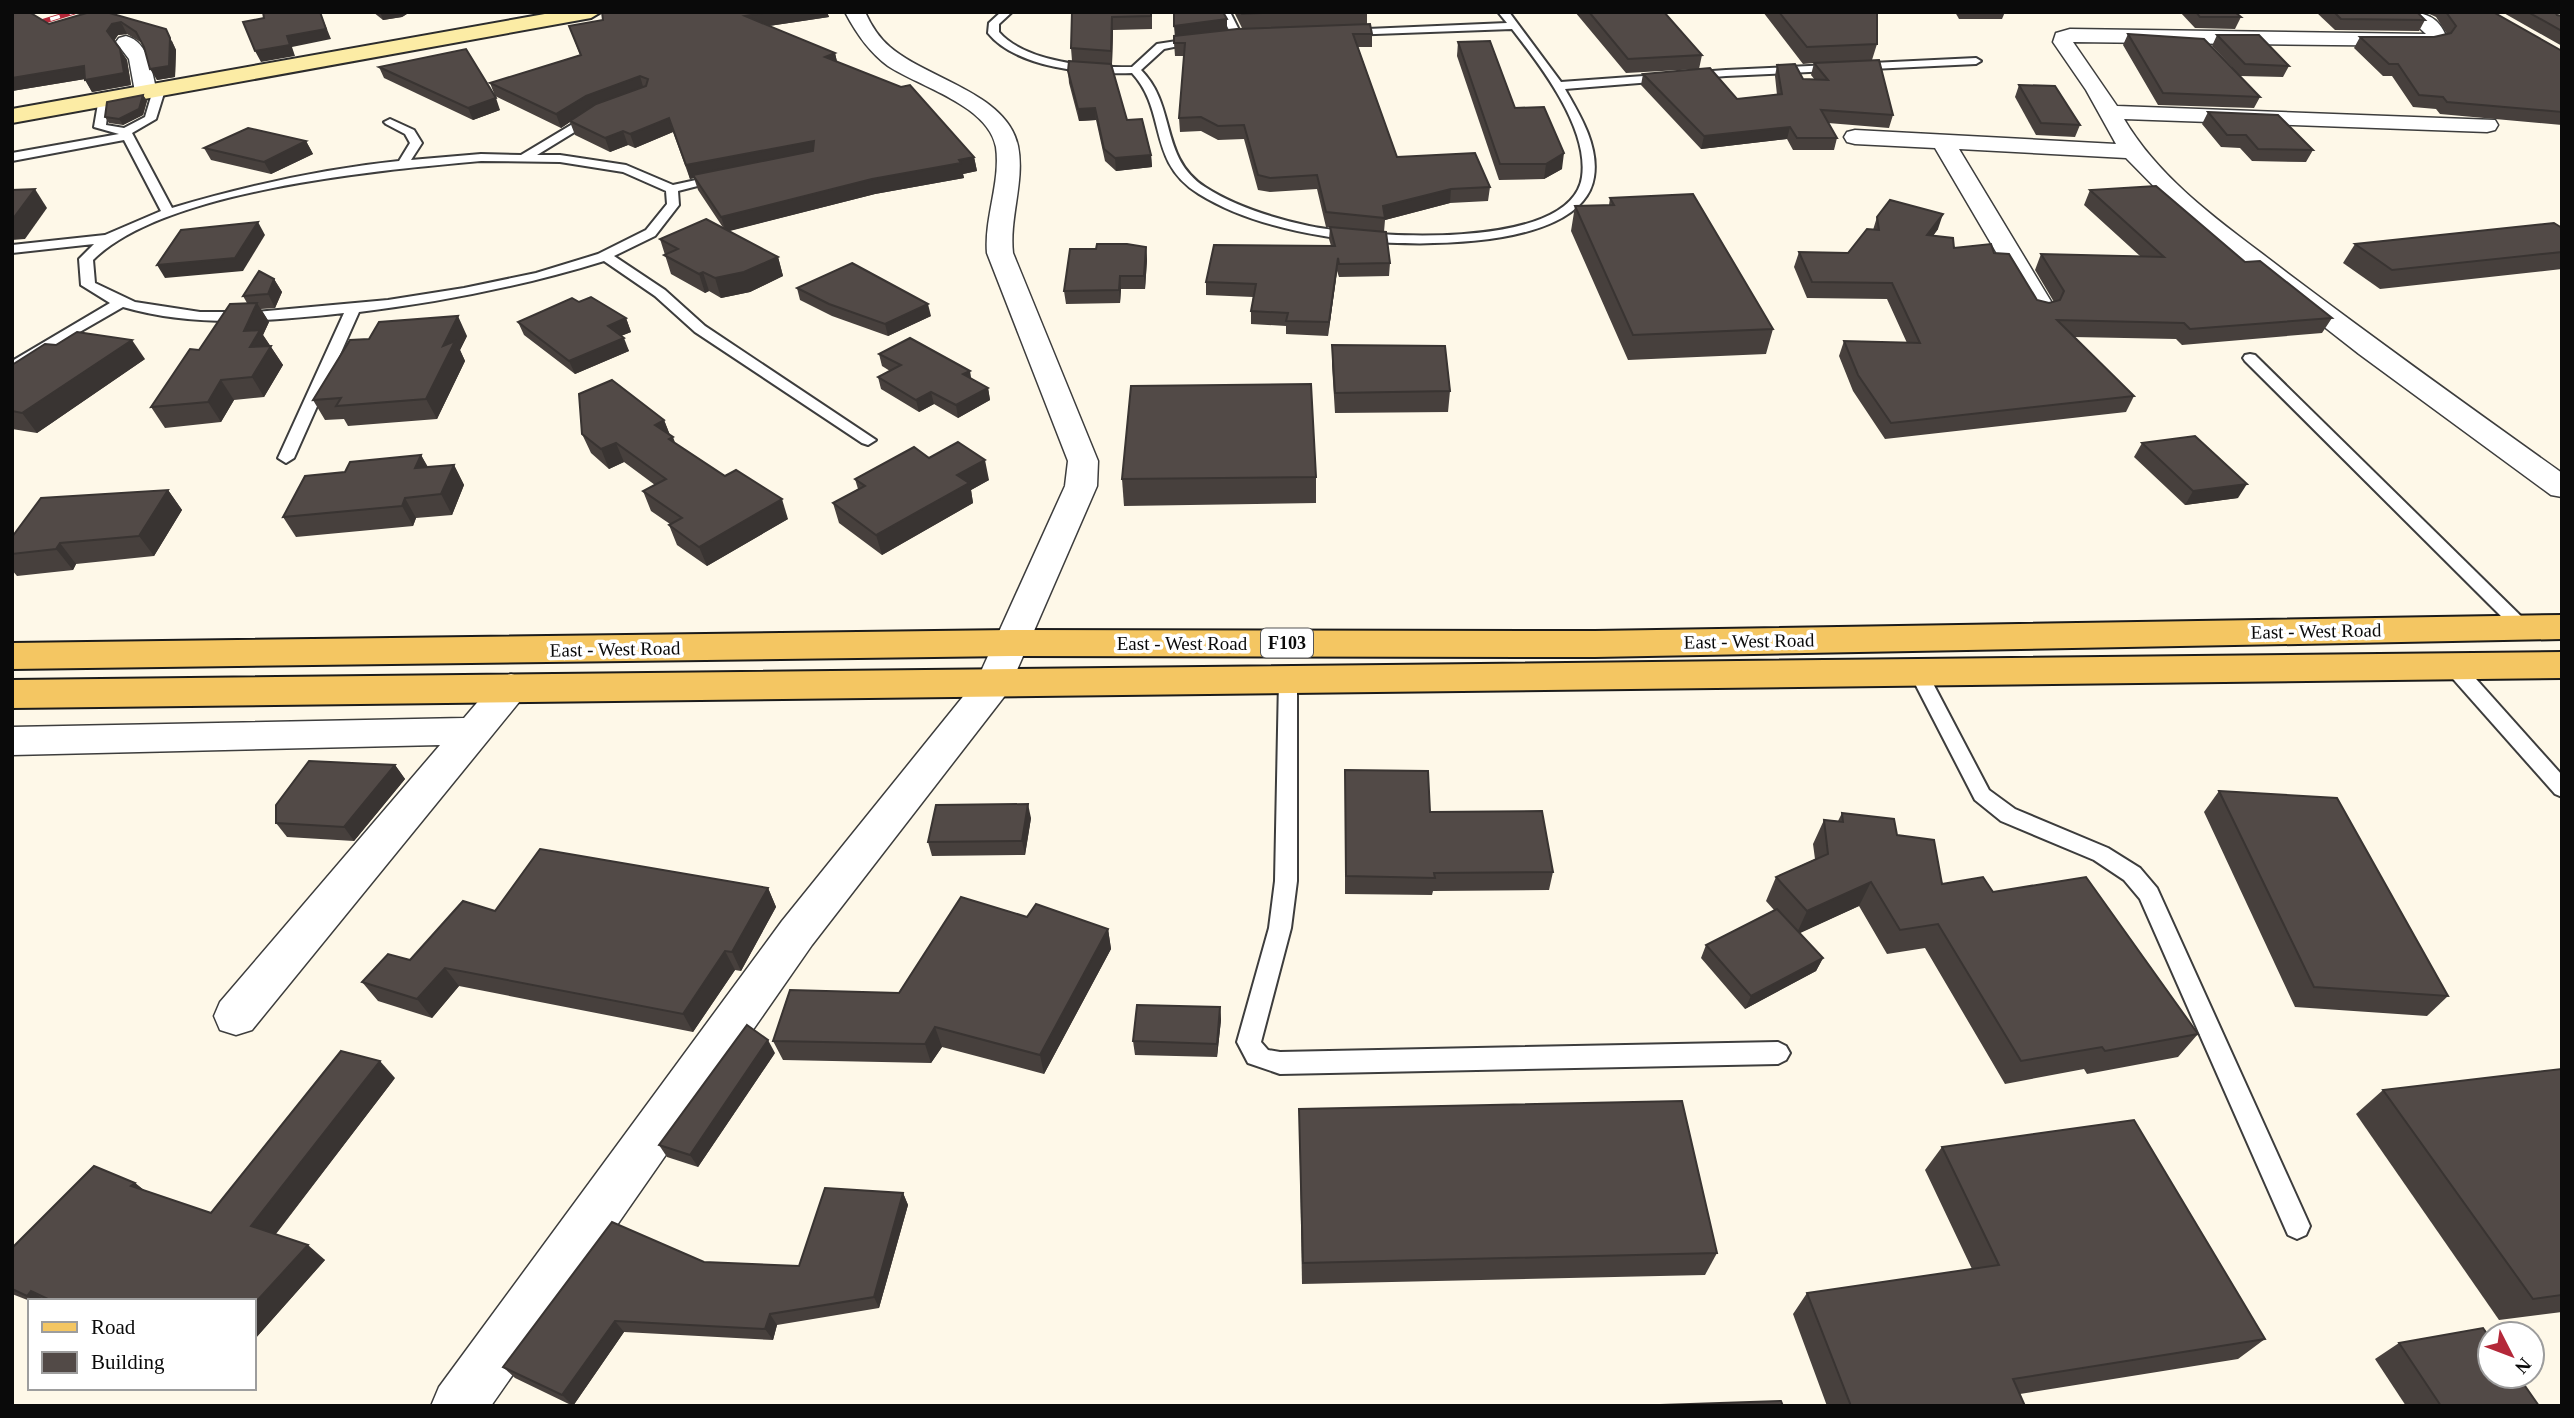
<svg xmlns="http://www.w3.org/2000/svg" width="2574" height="1418" font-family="'Times New Roman',serif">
	<rect width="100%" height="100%" fill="#fef8e8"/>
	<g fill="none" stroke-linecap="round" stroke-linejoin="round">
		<g stroke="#3d3d3d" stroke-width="4">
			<g id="lane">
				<path d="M1001 12H1012L999 24V32C1026 63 1093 68 1132 67L1157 44 1203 37V41L1164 49 1141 70C1177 106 1159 157 1205 187 1236 207 1273 218 1309 226 1363 237 1571 253 1582 177 1589 128 1540 65 1512 29L1348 35 1344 34V30L1507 23 1498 12H1509L1561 82 1726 70 1976 58 1981 61 1976 64 1726 76 1565 89C1580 115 1599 146 1594 177 1582 257 1382 247 1324 236 1281 229 1236 217 1199 194 1146 161 1168 112 1132 73 1090 75 1016 68 988 33L989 23Z"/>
				<path d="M1220 12H1230L1242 36 1241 38H1233Z"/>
				<path d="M159 87 165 90 156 119 132 133 172 208C246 186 322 169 399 161L410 143 405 134 386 124 384 122 390 119 414 130 422 143 411 160 481 154 521 155 591 113H599V117L537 155H560L626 165 673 185 719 175 725 179 678 191 679 205 655 236 614 256 665 290 705 326 876 440 868 445 862 443 695 332 655 296 604 261C523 286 442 302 359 312L294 458 286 463 278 458 344 313C271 321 195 328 123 307L12 371V361L110 303 81 285 79 259 94 244 12 253V245L105 235 161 211 124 140 12 161V153L119 134 94 127 99 98 109 100 106 125 124 128 145 117 153 90ZM481 161 560 162 623 172 666 191 667 204 646 230 598 254 536 273 464 288 388 300 256 312H200L135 302 95 283 93 260C164 189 382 170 481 161Z"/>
				<path d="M2250 354 2255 355 2529 624 2532 628 2529 632H2517L2245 361 2243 358 2245 355Z"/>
				<path d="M2453 659 2460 661 2562 775V797L2555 794 2446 671 2444 666 2446 661Z"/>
				<path d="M1918 665 1925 667 1927 672 1989 790 2015 809 2108 848 2140 868 2157 888 2306 1217 2310 1226 2306 1235 2297 1239 2288 1235 2140 899 2124 880 2094 860 2001 821 1975 800 1909 672 1911 667Z"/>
				<path d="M1288 673 1295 675 1297 680V881L1291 928 1261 1042 1268 1050 1280 1052 1778 1042 1786 1046 1790 1053 1786 1060 1778 1064 1280 1074 1248 1063 1237 1042 1269 928 1275 881 1279 680 1281 675Z"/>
			</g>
		</g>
		<g stroke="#3d3d3d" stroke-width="3">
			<g id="street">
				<path d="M845 12H865C871 25 879 38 890 47 927 79 1007 93 1018 146 1025 181 1009 218 1013 253L1098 461 1097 486 1007 693 812 945 491 1406H431L439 1387 782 921 978 678 1065 486 1068 461 987 253C984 218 1001 182 996 147 988 105 920 87 888 66 869 52 856 33 845 12Z"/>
				<path d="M2402 12C2424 12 2438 15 2447 38L2444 42 2428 46 2073 42 2117 106 2495 120 2498 125 2495 130 2487 132 2124 119C2163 185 2231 229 2290 275 2380 343 2471 408 2562 473V497L2551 495 2359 354 2185 218 2126 158 1959 149 2055 308 2051 314 2042 316 2033 314 2029 308 1935 148 1855 144 1847 142 1844 137 1847 132 1855 130 2116 144 2086 90 2053 42 2056 33 2070 29 2426 34Z"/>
				<path d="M126 36C149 42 152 73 157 92L154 97H138L135 92 129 59 116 42 119 38Z"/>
				<path d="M511 674 524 678 529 687 524 696 252 1030 236 1035 220 1030 214 1016 220 1002 440 745 12 755V727L464 718 498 678Z"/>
			</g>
		</g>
		<g stroke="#2c2c2c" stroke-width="4">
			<path id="secondary" d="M556 12H601L591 18 12 123V109Z"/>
		</g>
		<g stroke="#1b1b1b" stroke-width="4">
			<g id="primary">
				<path d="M2562 615V639L1595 657 1011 656 12 669V643L1011 630 1595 631Z"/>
				<path d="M2562 652V678L12 708V680Z"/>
			</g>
		</g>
		<use href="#lane" fill="#fff" fill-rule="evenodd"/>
		<use href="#street" fill="#fff" fill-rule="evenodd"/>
		<use href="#secondary" fill="#fceca5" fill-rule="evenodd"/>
		<use href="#primary" fill="#f4c662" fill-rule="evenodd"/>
		<g stroke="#b42839" stroke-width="5">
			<path id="rail" d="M12 31 74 12"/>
		</g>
		<use href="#rail" stroke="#fff" stroke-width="3.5" stroke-dasharray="10" stroke-linecap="butt"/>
	</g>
	<g fill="#47403d">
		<path d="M90 12 172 41 176 50 175 77 157 80 142 43 127 34 118 35 114 41 127 60 131 85 92 92 85 79 12 91 49 24Z"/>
		<path d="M373 12H410L402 17 383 20Z"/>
		<path d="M602 12H827L829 17 769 26 835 53 837 62 974 157 977 171 963 174 964 178 875 194 728 231 778 257 783 276 750 292 721 298 709 291 705 293 671 274 660 239 724 229 698 190 694 178 690 179 673 132 635 148 628 145 610 152 575 135 570 122 561 128 495 96 490 83 580 55 569 26 603 20Z"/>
		<path d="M1072 12H1152V29L1113 30 1112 64H1111L1127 120 1151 155 1152 167 1116 171 1105 161 1096 120 1079 121 1069 83 1068 71 1072 61 1071 48Z"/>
		<path d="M1234 12H1367V24L1372 34V47H1358L1397 157 1490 187 1488 201 1450 203 1385 220 1384 232 1390 263 1389 276 1339 277 1337 271 1328 336 1286 334V326L1251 324V311L1253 297 1206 295V282L1331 246 1329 239 1330 227H1326L1317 189 1270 192 1258 190 1244 139 1218 140 1201 131 1180 132 1179 118 1184 56H1175L1174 43 1227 30 1242 28Z"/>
		<path d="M1575 12H1664L1702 55 1699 69 1737 99 1777 95 1775 76 1777 65 1803 79 1815 80 1811 75 1814 63 1803 64 1763 12H1877V44L1872 60 1893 115 1889 128 1828 123 1837 138 1834 150H1793L1787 139 1701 149 1641 85 1643 74 1698 69 1626 73Z"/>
		<path d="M1955 12H2005L2002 19H1959Z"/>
		<path d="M2180 12H2235L2241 17 2235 29 2195 28Z"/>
		<path d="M2316 12H2417L2425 20 2419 31 2335 30Z"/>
		<path d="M2425 12H2493L2562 51V125L2440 114 2436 109 2413 107 2392 76H2383L2354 48 2360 37H2434L2447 34 2436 17Z"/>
		<path d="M2502 12H2562L2556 14 2562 16V46Z"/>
		<path d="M2128 34 2232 67 2212 46 2217 35 2289 66 2283 77 2240 76 2260 97 2254 108 2158 105 2123 45Z"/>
		<path d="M1458 42 1515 108 1562 169 1544 179 1499 180 1457 56Z"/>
		<path d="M379 67 500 110 473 120 384 78Z"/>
		<path d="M2019 85 2080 125 2075 137 2036 135 2015 97Z"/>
		<path d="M143 95 147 101 143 115 123 125 109 123 105 117Z"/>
		<path d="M2208 112 2313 150 2306 162 2252 161 2240 148 2221 147 2202 124Z"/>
		<path d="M306 141 313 154 271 174 211 160 204 148Z"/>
		<path d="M2090 190 2245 262 2332 318 2322 333 2182 345 2176 339 2073 337 2134 396 2126 412 1885 439 1853 391 1839 356 1844 341 1907 343 1887 299 1807 298 1794 267 1799 252 1848 253 1873 230 1877 217 1938 229 1933 236 1954 248 1994 253 2037 300 2049 303 2054 302 2035 270 2041 254 2140 256 2084 205Z"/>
		<path d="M1610 198 1773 329 1766 354 1628 360 1571 231 1575 206 1609 205Z"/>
		<path d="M2562 228V269L2380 289 2343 263 2355 244Z"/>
		<path d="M1146 247 1147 260 1145 289H1121L1120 303 1066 304 1064 291Z"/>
		<path d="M274 279 282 292 275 308 261 309 269 322 263 335 283 365 264 397 234 400 221 422 165 428 151 407 247 303 243 296Z"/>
		<path d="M797 288 931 316 888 336 832 316 800 300Z"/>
		<path d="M579 302 626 318 631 332 621 336 629 351 575 374 524 335 518 322Z"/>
		<path d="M467 336 460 350 465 361 437 419 348 426 344 419 325 420 313 400Z"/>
		<path d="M1332 345 1450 391 1448 412 1335 413 1332 365Z"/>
		<path d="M879 354 972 379 988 388 990 400 958 418 934 404 919 412 881 389 878 377 890 371 882 366Z"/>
		<path d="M145 359 37 433 12 429V365Z"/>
		<path d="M664 420 670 435 675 444 788 519 707 566 677 545 669 525 670 524 651 511 643 491 655 485 624 462 609 469 591 453 582 434Z"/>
		<path d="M2142 443 2238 498 2185 505 2134 457Z"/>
		<path d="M421 455 428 467 454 465 464 485 452 515 416 518 413 526 296 537 283 517 345 472Z"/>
		<path d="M929 458 989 480 971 490 973 503 882 555 839 523 833 503 858 489 855 479Z"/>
		<path d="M1316 477V503L1124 506 1122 479Z"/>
		<path d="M168 490 182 510 154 556 76 564 73 570 17 576 12 570V537Z"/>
		<path d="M395 765 405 779 354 841 287 837 276 823Z"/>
		<path d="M1345 770 1553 872 1549 890 1433 891 1432 895 1345 894Z"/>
		<path d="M2219 791 2448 996 2427 1016 2295 1007 2204 812Z"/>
		<path d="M1842 813 1897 835 1942 884 1993 892 2198 1034 2178 1057 2087 1074 2084 1069 2005 1084 1925 948 1887 954 1859 906 1799 933 1823 958 1816 971 1745 1009 1701 958 1706 945 1774 910 1766 901 1776 877 1815 859 1813 844 1824 820 1838 821Z"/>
		<path d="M1031 818 1025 855 932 856 928 842Z"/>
		<path d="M768 888 776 907 741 971 735 970 693 1032 459 986 432 1018 378 1001 362 982 410 960 495 911Z"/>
		<path d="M1027 917 1108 929 1111 949 1044 1074 942 1047 931 1063 783 1060 773 1041 899 993Z"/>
		<path d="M1220 1007 1221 1020 1217 1057 1135 1055 1133 1041Z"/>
		<path d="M775 1053 698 1167 667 1157 659 1145Z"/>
		<path d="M2562 1070V1312L2499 1320 2356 1114 2383 1090Z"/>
		<path d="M395 1078 276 1234 325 1260 254 1340V1301H30L12 1294V1248L135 1183 145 1191 211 1213Z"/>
		<path d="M1299 1109 1717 1253 1705 1275 1302 1284Z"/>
		<path d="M1942 1147 2265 1339 2238 1359 2020 1394 2025 1406H1827L1793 1314 1807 1293 1972 1269 1925 1170Z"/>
		<path d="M903 1193 908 1205 879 1308 777 1325 773 1340 624 1332 573 1406 515 1378 503 1367 704 1262 799 1266Z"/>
		<path d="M2399 1343 2539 1406H2406L2375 1359Z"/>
	</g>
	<g fill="#393432">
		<path d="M320 12 331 39 292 47 295 56 261 62 255 51 287 36Z"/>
		<path d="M380 12H410L402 17 383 20Z"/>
		<path d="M770 12H827L829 17 748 29 745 16Z"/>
		<path d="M1112 17 1113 30 1112 64 1111 51Z"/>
		<path d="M1227 19V31L1175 38 1174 26Z"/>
		<path d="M121 22 127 34 118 35 113 42 107 31 112 24Z"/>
		<path d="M166 29 176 50 175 77 157 80 150 69Z"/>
		<path d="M120 49 127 60 131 85 92 92 85 80Z"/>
		<path d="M835 53 838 66 825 57Z"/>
		<path d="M84 66 91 78 12 91V78Z"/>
		<path d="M640 76 644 90 570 121V122L561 128 556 114 586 96Z"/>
		<path d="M143 95 147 101 143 115 123 125 119 119Z"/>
		<path d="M496 98 500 110 473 120 468 108Z"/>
		<path d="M1095 108 1096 120 1079 121 1078 109Z"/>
		<path d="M669 118 673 132 635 148 630 134Z"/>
		<path d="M1790 127 1787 139 1701 149 1704 136Z"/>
		<path d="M623 131 628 145 610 152 605 138Z"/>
		<path d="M306 141 313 154 271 174 264 162Z"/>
		<path d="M814 141 818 155 693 175 694 178 690 179 686 165Z"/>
		<path d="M1564 153 1562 169 1544 179 1546 164Z"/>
		<path d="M1151 155 1152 167 1116 171 1115 158Z"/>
		<path d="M974 157 977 171 963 174 964 178 875 194 726 232 721 217 872 179Z"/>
		<path d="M35 189 47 208 25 239 12 240V220Z"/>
		<path d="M1451 189 1450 203 1385 220 1383 206Z"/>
		<path d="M1943 214 1938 229 1922 250 1927 235Z"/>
		<path d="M258 222 265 235 243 271 165 278 157 265Z"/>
		<path d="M1146 247 1147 260 1145 289 1144 276Z"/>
		<path d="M778 257 783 276 750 292 721 298 715 278Z"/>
		<path d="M1338 258 1337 271 1328 336 1329 322Z"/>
		<path d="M703 272 709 291 705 293 699 274Z"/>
		<path d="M1120 276 1121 289 1120 303 1119 290Z"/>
		<path d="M274 279 282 292 275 308 268 294Z"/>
		<path d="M257 303 269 322 263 335 283 365 264 397 252 377 250 347 244 331Z"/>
		<path d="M928 304 931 316 888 336 885 324Z"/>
		<path d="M458 316 467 336 460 350 465 361 437 419 426 399 443 346Z"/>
		<path d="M626 318 631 332 613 339 608 326Z"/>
		<path d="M624 338 629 351 575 374 569 361Z"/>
		<path d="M132 340 145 359 37 433 22 413Z"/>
		<path d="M970 371 972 383 963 374Z"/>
		<path d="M221 380 234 400 221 422 208 402Z"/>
		<path d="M988 388 990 400 958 418 956 405Z"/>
		<path d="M931 392 934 404 919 412 916 400Z"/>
		<path d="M664 420 671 438 673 437 680 456 655 425Z"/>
		<path d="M616 443 624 462 609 469 601 449Z"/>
		<path d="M421 455 432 476 415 468Z"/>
		<path d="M985 460 989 480 971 490 973 503 882 555 876 535 957 475Z"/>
		<path d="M454 465 464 485 452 515 441 494Z"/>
		<path d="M2247 484 2238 498 2185 505 2193 491Z"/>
		<path d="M168 490 182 510 154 556 139 536Z"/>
		<path d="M405 498 416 518 413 526 402 506Z"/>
		<path d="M782 499 788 519 707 566 699 547Z"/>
		<path d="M60 543 76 564 73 570 56 549Z"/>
		<path d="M395 765 405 779 354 841 344 827Z"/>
		<path d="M1028 804 1031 818 1025 855 1022 841Z"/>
		<path d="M1871 882 1859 906 1796 935 1807 911Z"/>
		<path d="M768 888 776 907 741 971 732 952Z"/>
		<path d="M1108 929 1111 949 1044 1074 1040 1055Z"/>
		<path d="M725 951 735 970 693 1032 683 1014Z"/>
		<path d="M1823 958 1816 971 1745 1009 1751 996Z"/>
		<path d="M445 968 459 986 432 1018 417 999Z"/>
		<path d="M1220 1007 1221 1020 1217 1057V1044Z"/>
		<path d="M935 1027 942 1047 931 1063 925 1044Z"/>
		<path d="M768 1040 775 1053 698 1167 690 1155Z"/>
		<path d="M380 1061 395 1078 270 1241 251 1226Z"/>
		<path d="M135 1183 155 1199 131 1186Z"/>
		<path d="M903 1193 908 1205 879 1308 874 1297Z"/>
		<path d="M308 1245 325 1260 254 1340V1304Z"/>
		<path d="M31 1291 46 1301H35L27 1296Z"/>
		<path d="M770 1314 777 1325 773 1340 765 1329Z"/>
		<path d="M615 1321 624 1332 573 1406 562 1395Z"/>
	</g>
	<g fill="#524a47" stroke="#393432" stroke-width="2">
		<path d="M12 12H29L49 24 90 12H106L166 29 170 38 169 66 150 69 144 47 136 32 121 22 112 24 107 31 120 49 124 73 85 80 84 66 12 78Z"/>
		<path d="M263 12H320L326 29 287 36 290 45 255 51 243 22 264 18Z"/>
		<path d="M602 12H770L745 16 835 53 825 57 901 87 910 85 974 157 959 160 961 163 872 179 721 217 693 175 813 151 814 141 686 165 669 118 630 134 623 131 605 138 570 121 596 104 646 86 648 79 640 76 586 96 556 114 490 83 581 55 569 26 603 20Z"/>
		<path d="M1072 12H1151V16L1112 17 1111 51 1071 48Z"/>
		<path d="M1174 12H1223L1227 19 1174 26Z"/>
		<path d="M1241 12H1284L1242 14Z"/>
		<path d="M1589 12H1664L1702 55 1628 59Z"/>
		<path d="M1779 12H1877V44L1807 47Z"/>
		<path d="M2196 12H2235L2241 17H2200Z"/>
		<path d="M2334 12H2417L2425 20 2341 19Z"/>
		<path d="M2446 12H2493L2562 51V112L2447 102 2443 97 2419 95 2398 64H2389L2360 37H2434L2451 33 2456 26Z"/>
		<path d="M2528 12H2555L2557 15 2562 16V31Z"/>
		<path d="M1370 24 1372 34H1353L1397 157 1475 153 1490 187 1451 189 1383 206 1385 218 1326 212 1317 175 1270 178 1258 175 1244 125 1218 126 1201 117 1179 118 1185 43H1174V36L1237 29Z"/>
		<path d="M2128 34 2204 39 2260 97 2163 93Z"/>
		<path d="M2217 35H2259L2289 66 2245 64Z"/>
		<path d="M1490 41 1515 108 1544 107 1564 153 1546 164H1500L1458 42Z"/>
		<path d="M466 49 496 98 468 108 379 67Z"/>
		<path d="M1879 60 1893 115 1821 110 1837 138H1797L1790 127 1704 136 1643 74 1710 68 1737 99 1782 94 1777 65 1795 64 1803 79 1828 80 1814 63Z"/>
		<path d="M1069 61 1111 64 1127 120 1142 119 1151 155 1115 158 1104 149 1095 108 1078 109 1068 71Z"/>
		<path d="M2019 85 2055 86 2080 125 2041 123Z"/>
		<path d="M143 95 139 109 119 119 105 117 107 102Z"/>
		<path d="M2208 112 2278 115 2313 150 2258 149 2246 135H2227Z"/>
		<path d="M248 128 306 141 264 162 204 148Z"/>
		<path d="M2156 186 2245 262 2260 261 2332 318 2190 329 2184 323 2057 320 2134 396 1891 423 1858 375 1844 341 1920 343 1892 283 1812 282 1799 252 1848 253 1867 229 1879 230 1877 217 1890 200 1943 214 1927 235 1953 238 1954 248 1991 244 1994 253 2009 254 2037 300 2049 303 2060 300 2064 291 2041 254 2164 257 2090 190Z"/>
		<path d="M35 189 12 220V190Z"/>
		<path d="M1693 194 1773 329 1633 335 1575 206 1614 205 1610 198Z"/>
		<path d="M706 219 778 257 744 272 715 278 703 272 699 274 664 255 678 249 660 239Z"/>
		<path d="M258 222 235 258 157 265 181 230Z"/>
		<path d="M2554 223 2562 228V252L2392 270 2355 244Z"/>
		<path d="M1330 227 1386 232 1390 263 1339 264 1338 258 1329 322 1286 321 1288 313 1251 311 1256 284 1206 282 1214 245 1335 246Z"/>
		<path d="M1097 244H1127L1146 247 1144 276H1120L1119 290 1064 291 1070 249H1096Z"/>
		<path d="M852 263 928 304 885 324 829 304 797 288Z"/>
		<path d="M259 271 274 279 268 294 243 296Z"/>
		<path d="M591 297 626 318 608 326 624 338 569 361 518 322 572 298 579 302Z"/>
		<path d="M257 303 244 331 260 330 250 347 271 346 252 377 221 380 208 402 151 407 190 349 199 350 230 304Z"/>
		<path d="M458 316 443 346 455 341 426 399 336 406 341 398 313 400 350 340 369 339 379 322Z"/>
		<path d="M77 332 132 340 22 413 12 411V365L45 344 56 345Z"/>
		<path d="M910 338 970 371 963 374 988 388 956 405 931 392 916 400 878 377 901 365 879 354Z"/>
		<path d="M1332 345 1445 346 1450 391 1335 393Z"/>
		<path d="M612 380 664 420 655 425 673 437 669 439 725 476 736 470 782 499 699 547 669 525 682 518 643 491 666 479 616 443 601 449 582 434 579 394Z"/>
		<path d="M1311 384 1316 477 1122 479 1131 386Z"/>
		<path d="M2195 436 2247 484 2193 491 2142 443Z"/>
		<path d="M958 442 985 460 957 475 969 483 876 535 833 503 865 486 855 479 914 447 929 458Z"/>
		<path d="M421 455 415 468 454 465 441 494 405 498 402 506 283 517 305 476 345 472 350 462Z"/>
		<path d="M168 490 139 536 60 543 56 549 12 554V537L41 498Z"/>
		<path d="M309 761 395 765 344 827 276 823V805Z"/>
		<path d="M1345 770 1428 771 1430 812 1542 811 1553 872 1434 873 1435 878 1346 876Z"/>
		<path d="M2219 791 2337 798 2448 996 2314 987Z"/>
		<path d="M1028 804 1022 841 928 842 936 805Z"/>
		<path d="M1842 813 1894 819 1897 835 1934 840 1942 884 1983 877 1993 892 2086 877 2198 1034 2105 1051 2102 1047 2021 1061 1938 924 1900 930 1871 882 1807 911 1776 877 1828 854 1824 820 1843 822Z"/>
		<path d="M540 849 768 888 732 952 725 951 683 1014 445 968 417 999 362 982 388 954 410 960 463 901 495 911Z"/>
		<path d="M961 897 1027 917 1036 904 1108 929 1040 1055 935 1027 925 1044 773 1041 790 990 899 993Z"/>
		<path d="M1777 909 1823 958 1751 996 1706 945Z"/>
		<path d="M1137 1005 1220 1007 1217 1044 1133 1041Z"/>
		<path d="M747 1025 768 1040 690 1155 659 1145Z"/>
		<path d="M341 1051 380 1061 251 1226 308 1245 254 1304V1301H52L31 1291 27 1296 12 1289V1248L94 1166 135 1183 131 1186 211 1213Z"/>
		<path d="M2561 1069 2562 1295 2533 1299 2383 1090Z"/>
		<path d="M1682 1101 1717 1253 1303 1263 1299 1109Z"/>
		<path d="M2134 1120 2265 1339 2013 1379 2025 1406H1851L1807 1293 1999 1265 1942 1147Z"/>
		<path d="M825 1188 903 1193 874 1297 770 1314 765 1329 615 1321 562 1395 503 1367 612 1222 704 1262 799 1266Z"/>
		<path d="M2483 1328 2490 1338V1376H2518L2539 1406H2441L2399 1343Z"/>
		<path d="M1781 1401 1783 1406 1660 1405Z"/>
	</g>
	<g text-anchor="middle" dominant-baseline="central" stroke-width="7" stroke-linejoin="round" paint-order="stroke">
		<rect fill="#fff" stroke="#545454" stroke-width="2" x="1261" y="628.5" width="52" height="29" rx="5"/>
		<g font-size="18" font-weight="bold" fill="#0a0a0a">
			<text x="1287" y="643">F103</text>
		</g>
		<g font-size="19" fill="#0a0a0a" stroke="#fff">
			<text transform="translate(2316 631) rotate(-1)">East - West Road</text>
			<text transform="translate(1749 641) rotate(-1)">East - West Road</text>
			<text x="1182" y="643">East - West Road</text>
			<text transform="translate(615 649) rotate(-1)">East - West Road</text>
		</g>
	</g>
	<rect width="2574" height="1418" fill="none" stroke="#0a0a0a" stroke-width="28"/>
	<rect x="28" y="1299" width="228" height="91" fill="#ffffff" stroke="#9d9d9d" stroke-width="2"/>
	<rect x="42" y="1322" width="35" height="10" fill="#f4c662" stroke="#9d9d9d" stroke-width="2"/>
	<text x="91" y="1334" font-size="21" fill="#0a0a0a">Road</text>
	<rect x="42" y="1352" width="35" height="21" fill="#524a47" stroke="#9d9d9d" stroke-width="2"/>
	<text x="91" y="1369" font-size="21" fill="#0a0a0a">Building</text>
	<g transform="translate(2511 1355) rotate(132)"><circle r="33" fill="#ffffff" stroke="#9d9d9d" stroke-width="2"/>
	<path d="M0-5L12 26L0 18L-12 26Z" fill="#b42839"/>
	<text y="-10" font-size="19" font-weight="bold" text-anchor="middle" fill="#0a0a0a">N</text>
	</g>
</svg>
